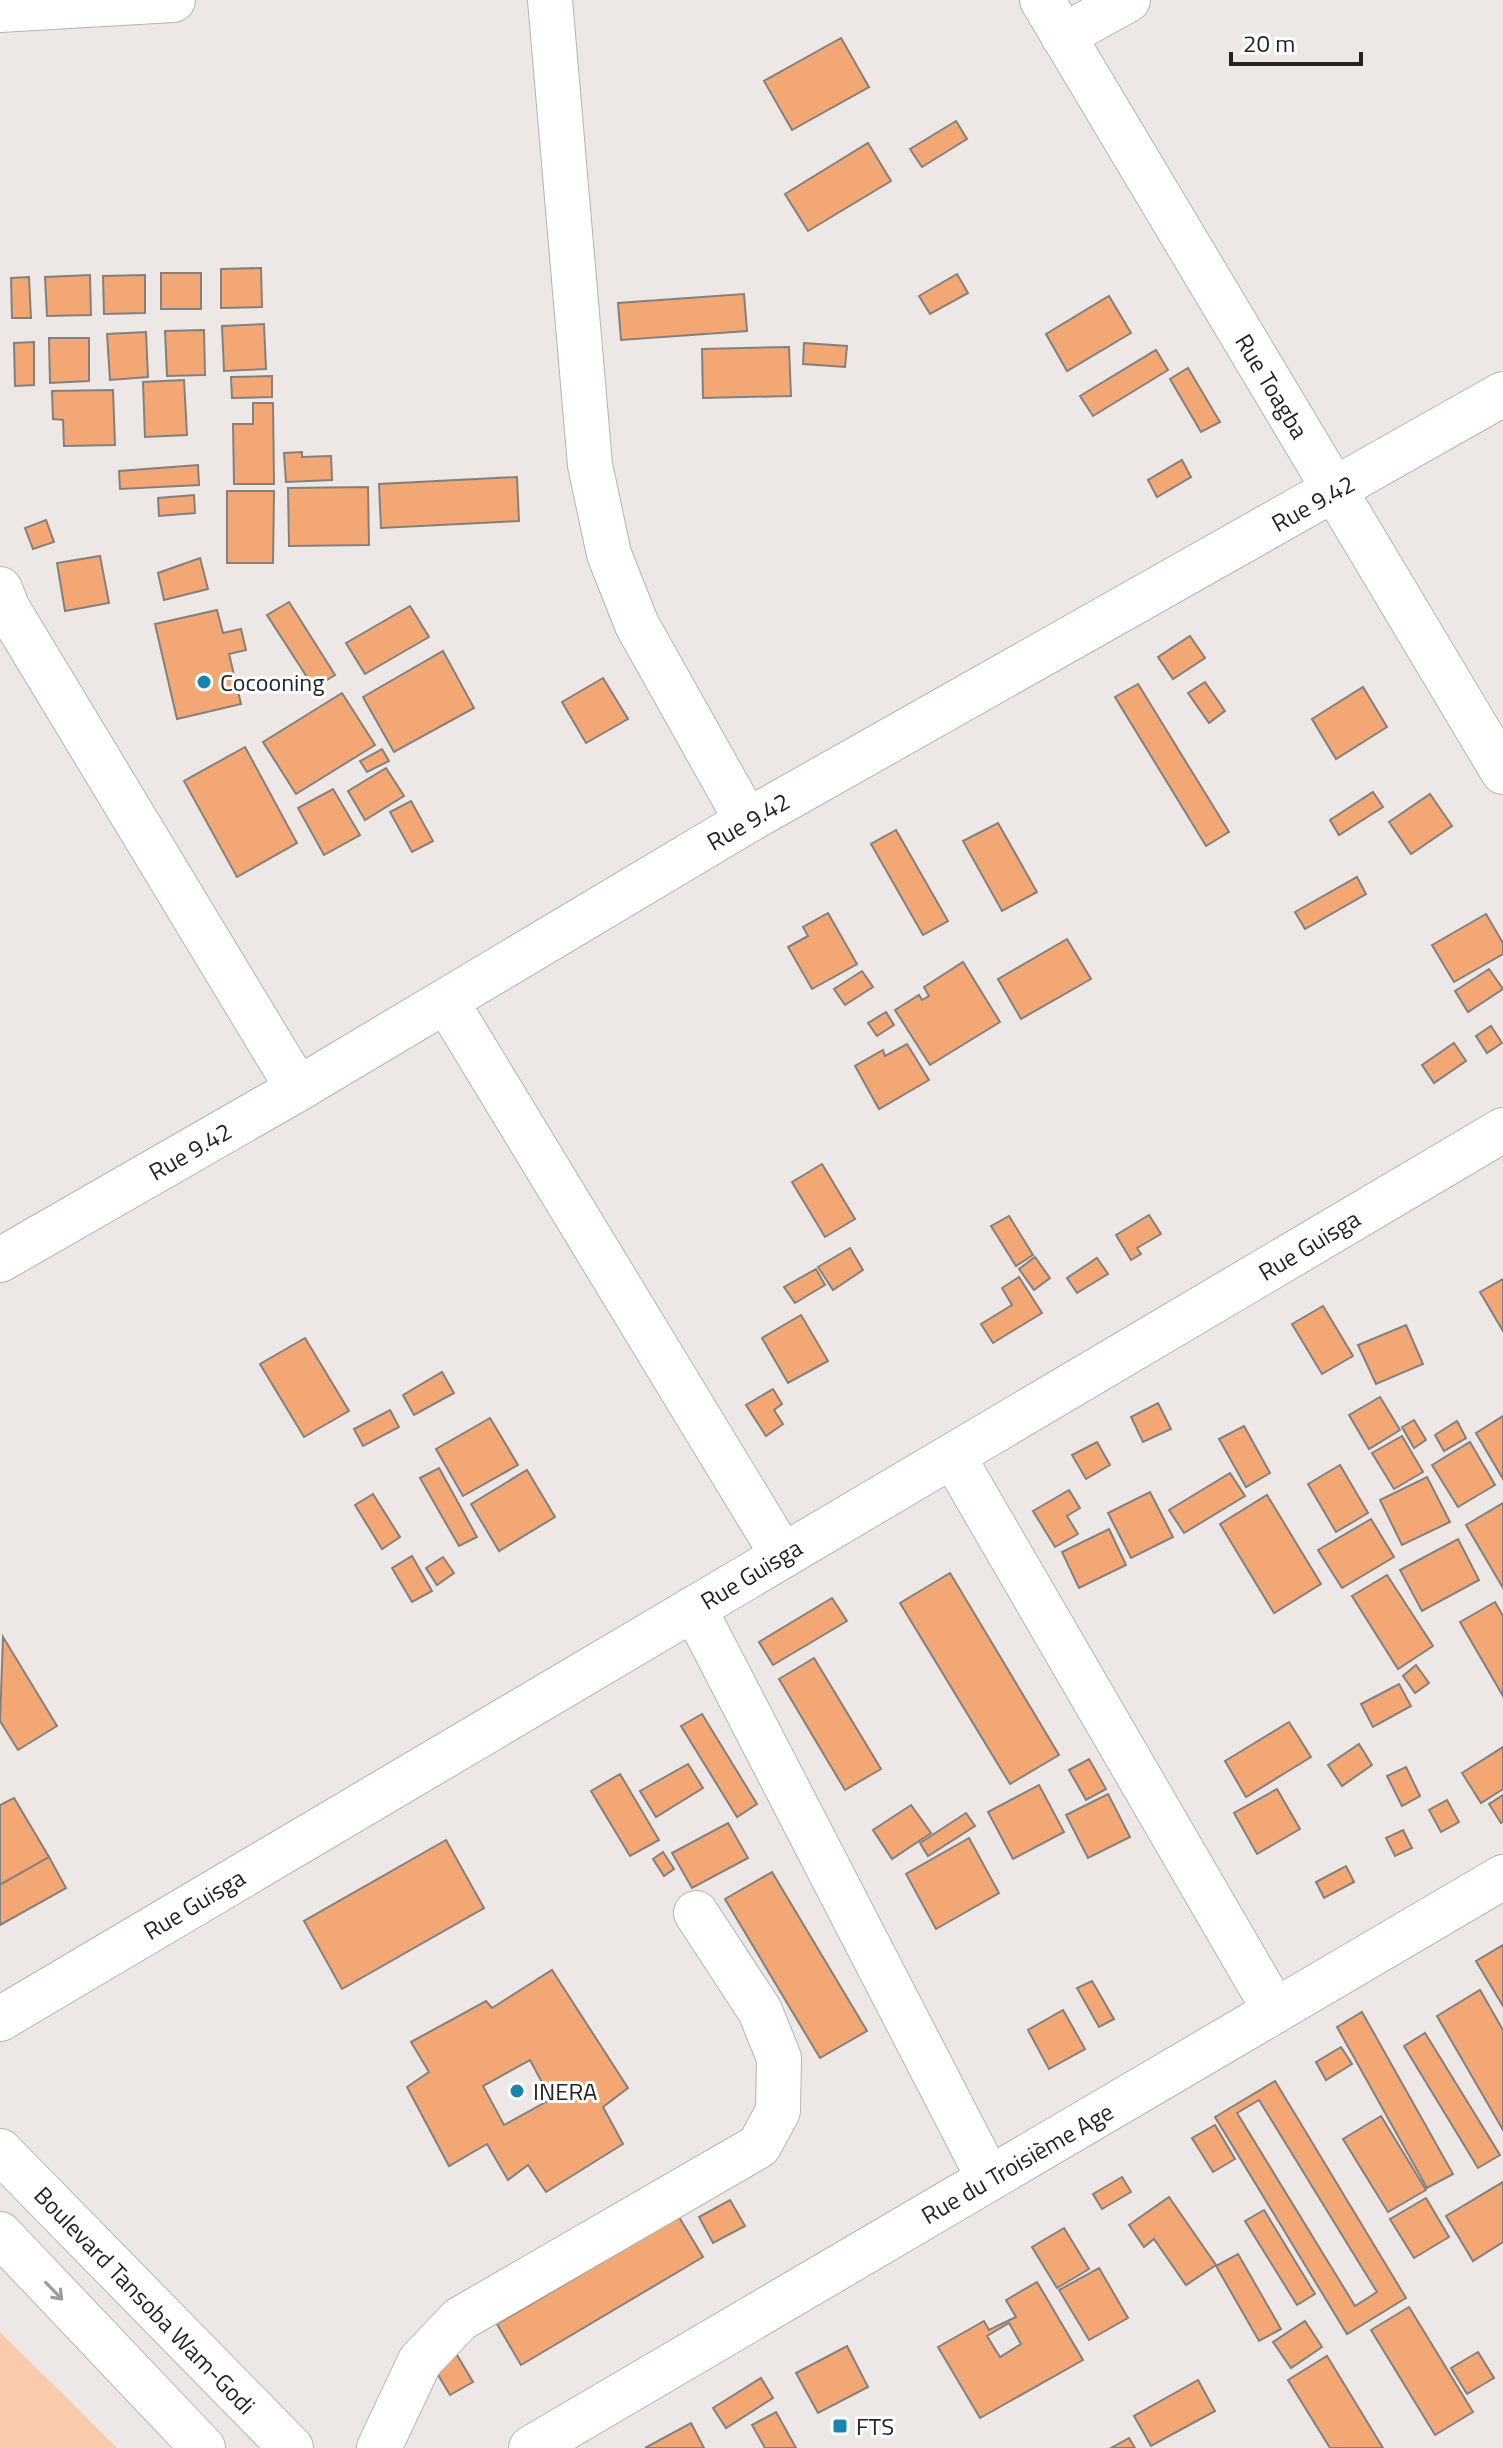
<svg xmlns="http://www.w3.org/2000/svg" width="1503" height="2448" font-family="'Titillium Web',sans-serif">
	<rect width="100%" height="100%" fill="#ede8e5"/>
	<path fill="#facaac" d="M0 2332 117 2448H0Z"/>
	<g fill="#f3a775" stroke="#84807d" stroke-width="2" fill-rule="evenodd">
		<path d="M841 38 869 87 792 130 764 81Z"/>
		<path d="M956 121 967 139 922 167 910 149Z"/>
		<path d="M868 143 891 181 808 231 785 194Z"/>
		<path d="M261 268 262 307 221 308V269Z"/>
		<rect x="161" y="273" width="40" height="36"/>
		<path d="M957 274 968 293 930 314 919 296Z"/>
		<path d="M90 275 91 315 47 316 45 277Z"/>
		<path d="M145 275V313L104 314 103 276Z"/>
		<path d="M29 277 31 318H12L11 278Z"/>
		<path d="M744 294 747 331 621 340 618 303Z"/>
		<path d="M1109 296 1131 333 1067 371 1046 334Z"/>
		<path d="M264 324 266 369 224 371 222 326Z"/>
		<path d="M204 330 205 375 167 376 165 331Z"/>
		<path d="M146 332 148 377 110 380 107 334Z"/>
		<path d="M49 338H89V381L50 383Z"/>
		<path d="M34 342V385L15 386 14 343Z"/>
		<path d="M804 343 847 346 845 367 803 364Z"/>
		<path d="M789 347 791 396 703 398 702 349Z"/>
		<path d="M1156 350 1168 370 1093 416 1080 396Z"/>
		<path d="M1188 368 1220 422 1201 432 1170 379Z"/>
		<path d="M272 376V397L232 398 231 377Z"/>
		<path d="M184 380 187 435 145 437 143 382Z"/>
		<path d="M113 390 115 445 64 446 63 420 53 419 52 391Z"/>
		<path d="M253 403H273L274 484H234L233 424H253Z"/>
		<path d="M302 452V457L331 456 332 480 286 482 284 453Z"/>
		<path d="M1182 460 1191 477 1157 497 1148 480Z"/>
		<path d="M198 465 199 485 120 489 119 471Z"/>
		<path d="M517 477 519 521 381 528 379 484Z"/>
		<path d="M368 487 369 545 289 546 288 488Z"/>
		<path d="M227 491H274L273 563H227Z"/>
		<path d="M194 495 195 513 159 516 158 498Z"/>
		<path d="M46 520 54 542 33 549 25 528Z"/>
		<path d="M100 556 109 603 65 611 57 563Z"/>
		<path d="M200 558 208 589 164 600 158 573Z"/>
		<path d="M289 602 335 675 314 688 267 615Z"/>
		<path d="M410 606 429 637 365 674 346 643Z"/>
		<path d="M217 610 223 633 241 629 246 650 229 654 241 704 177 719 155 624Z"/>
		<path d="M1190 636 1205 658 1173 679 1158 657Z"/>
		<path d="M443 651 474 708 394 752 363 697Z"/>
		<path d="M603 678 628 719 586 743 562 702Z"/>
		<path d="M1205 682 1225 711 1209 723 1188 693Z"/>
		<path d="M1138 684 1229 832 1206 846 1115 697Z"/>
		<path d="M1363 687 1387 727 1336 759 1312 719Z"/>
		<path d="M342 693 375 745 296 794 263 742Z"/>
		<path d="M245 747 297 843 237 877 184 781Z"/>
		<path d="M382 749 389 761 367 772 360 761Z"/>
		<path d="M386 768 404 796 365 820 348 791Z"/>
		<path d="M333 789 360 835 324 855 298 808Z"/>
		<path d="M1373 792 1383 807 1339 835 1330 820Z"/>
		<path d="M1430 794 1452 826 1411 854 1389 822Z"/>
		<path d="M411 801 433 841 412 852 390 812Z"/>
		<path d="M998 823 1037 892 1002 911 963 841Z"/>
		<path d="M896 830 948 921 923 935 871 844Z"/>
		<path d="M1357 877 1366 894 1305 929 1295 912Z"/>
		<path d="M828 913 857 964 812 989 788 947 808 936 803 927Z"/>
		<path d="M1486 914 1503 943V954L1454 982 1432 945Z"/>
		<path d="M1067 939 1091 979 1021 1019 998 979Z"/>
		<path d="M963 962 1000 1022 930 1065 895 1010 919 995 922 1000 929 996 924 987Z"/>
		<path d="M1489 969 1503 989 1468 1012 1455 991Z"/>
		<path d="M862 971 873 987 845 1005 834 989Z"/>
		<path d="M886 1012 894 1025 877 1036 868 1023Z"/>
		<path d="M1491 1026 1502 1043 1487 1053 1476 1036Z"/>
		<path d="M1454 1043 1466 1061 1434 1083 1422 1065Z"/>
		<path d="M907 1044 929 1080 879 1109 855 1066 883 1050 885 1056Z"/>
		<path d="M822 1164 855 1219 825 1237 792 1182Z"/>
		<path d="M1149 1215 1161 1234 1137 1248 1141 1254 1131 1260 1116 1235Z"/>
		<path d="M1009 1216 1033 1255 1016 1266 991 1226Z"/>
		<path d="M850 1248 863 1270 833 1290 818 1267Z"/>
		<path d="M1035 1257 1050 1278 1034 1290 1019 1269Z"/>
		<path d="M1097 1258 1108 1274 1077 1293 1067 1278Z"/>
		<path d="M816 1269 825 1285 795 1303 784 1287Z"/>
		<path d="M1019 1277 1042 1313 993 1343 981 1324 1012 1305 1002 1288Z"/>
		<path d="M1503 1279V1331L1480 1292Z"/>
		<path d="M1323 1306 1353 1356 1322 1374 1292 1324Z"/>
		<path d="M801 1315 828 1361 788 1383 762 1338Z"/>
		<path d="M1406 1325 1423 1364 1376 1384 1358 1345Z"/>
		<path d="M305 1338 349 1411 304 1437 260 1364Z"/>
		<path d="M442 1372 454 1393 414 1415 403 1395Z"/>
		<path d="M773 1389 782 1404 774 1410 783 1424 766 1436 746 1405Z"/>
		<path d="M1380 1397 1400 1430 1369 1449 1349 1415Z"/>
		<path d="M1158 1403 1171 1429 1143 1442 1131 1417Z"/>
		<path d="M390 1410 399 1427 363 1446 354 1429Z"/>
		<path d="M1503 1416V1479L1476 1433Z"/>
		<path d="M490 1418 518 1465 463 1496 436 1449Z"/>
		<path d="M1414 1420 1426 1440 1414 1448 1402 1427Z"/>
		<path d="M1457 1421 1466 1438 1444 1451 1435 1435Z"/>
		<path d="M1244 1426 1270 1473 1246 1487 1219 1439Z"/>
		<path d="M1402 1436 1423 1472 1394 1489 1372 1453Z"/>
		<path d="M1097 1442 1110 1465 1086 1479 1072 1455Z"/>
		<path d="M1470 1442 1495 1485 1458 1507 1432 1465Z"/>
		<path d="M1340 1465 1368 1513 1336 1532 1308 1484Z"/>
		<path d="M439 1468 477 1537 459 1546 420 1478Z"/>
		<path d="M527 1470 555 1517 499 1551 471 1504Z"/>
		<path d="M1230 1473 1245 1496 1184 1533 1169 1510Z"/>
		<path d="M1427 1477 1450 1522 1402 1545 1380 1500Z"/>
		<path d="M1069 1490 1080 1508 1067 1516 1078 1534 1055 1547 1033 1511Z"/>
		<path d="M1150 1492 1173 1537 1131 1558 1108 1513Z"/>
		<path d="M373 1494 400 1537 382 1549 355 1505Z"/>
		<path d="M1267 1495 1321 1584 1274 1613 1220 1524Z"/>
		<path d="M1503 1503V1588L1466 1525Z"/>
		<path d="M1371 1519 1394 1557 1342 1588 1318 1550Z"/>
		<path d="M1109 1529 1126 1565 1079 1588 1062 1552Z"/>
		<path d="M1458 1539 1479 1580 1422 1611 1400 1570Z"/>
		<path d="M412 1556 432 1591 412 1602 392 1568Z"/>
		<path d="M443 1557 454 1573 437 1585 426 1568Z"/>
		<path d="M950 1573 1059 1755 1010 1784 900 1603Z"/>
		<path d="M1387 1575 1433 1646 1398 1669 1352 1596Z"/>
		<path d="M832 1598 847 1621 773 1665 759 1642Z"/>
		<path d="M1495 1602 1503 1616V1696L1460 1622Z"/>
		<path d="M3 1637 57 1726 18 1750 0 1721Z"/>
		<path d="M814 1658 881 1769 845 1790 779 1679Z"/>
		<path d="M1416 1665 1429 1683 1415 1693 1403 1676Z"/>
		<path d="M1399 1684 1411 1706 1373 1727 1361 1704Z"/>
		<path d="M702 1714 757 1804 737 1817 681 1726Z"/>
		<path d="M1289 1722 1311 1757 1246 1797 1225 1761Z"/>
		<path d="M1359 1744 1372 1765 1342 1786 1328 1765Z"/>
		<path d="M1503 1747V1789L1481 1803 1462 1773Z"/>
		<path d="M1089 1759 1106 1789 1086 1800 1069 1770Z"/>
		<path d="M688 1764 703 1788 656 1817 640 1791Z"/>
		<path d="M1406 1767 1420 1796 1402 1806 1387 1776Z"/>
		<path d="M620 1774 659 1840 630 1856 591 1791Z"/>
		<path d="M1039 1785 1064 1832 1013 1859 988 1812Z"/>
		<path d="M1277 1789 1300 1829 1257 1854 1234 1813Z"/>
		<path d="M1108 1794 1130 1837 1088 1858 1066 1815Z"/>
		<path d="M1503 1795V1822L1501 1823 1489 1804Z"/>
		<path d="M14 1798 49 1857 0 1885V1805Z"/>
		<path d="M1447 1800 1459 1822 1441 1832 1429 1810Z"/>
		<path d="M911 1805 931 1833 892 1859 873 1830Z"/>
		<path d="M966 1813 975 1826 928 1856 920 1843Z"/>
		<path d="M728 1823 748 1858 692 1888 672 1853Z"/>
		<path d="M1403 1830 1412 1848 1395 1856 1386 1838Z"/>
		<path d="M969 1838 999 1893 936 1929 906 1874Z"/>
		<path d="M446 1840 484 1908 342 1989 304 1921Z"/>
		<path d="M663 1852 674 1869 664 1876 653 1859Z"/>
		<path d="M49 1857 66 1888 0 1925V1885Z"/>
		<path d="M1346 1866 1354 1882 1324 1898 1316 1882Z"/>
		<path d="M772 1872 867 2031 820 2058 725 1899Z"/>
		<path d="M1503 1945V2006L1476 1961Z"/>
		<path d="M552 1970 628 2088 603 2107 623 2144 546 2192 528 2165 508 2180 487 2144 449 2166 407 2087 429 2072 411 2042 486 2001 492 2008ZM530 2060 551 2099 504 2125 483 2086Z"/>
		<path d="M1092 1981 1114 2019 1099 2027 1077 1988Z"/>
		<path d="M1480 1990 1503 2030V2130L1437 2016Z"/>
		<path d="M1063 2010 1085 2049 1049 2069 1028 2030Z"/>
		<path d="M1362 2012 1453 2174 1427 2188 1337 2027Z"/>
		<path d="M1425 2033 1500 2155 1478 2168 1404 2046Z"/>
		<path d="M1341 2047 1352 2064 1326 2080 1316 2062Z"/>
		<path d="M1275 2081 1406 2298 1347 2334 1215 2117ZM1259 2100 1377 2292 1355 2306 1237 2113Z"/>
		<path d="M1381 2116 1426 2190 1388 2212 1343 2139Z"/>
		<path d="M1215 2125 1235 2159 1213 2172 1192 2138Z"/>
		<path d="M1122 2177 1131 2192 1102 2209 1093 2194Z"/>
		<path d="M1503 2182V2242L1473 2261 1446 2216Z"/>
		<path d="M1169 2197 1216 2265 1186 2285 1154 2239 1144 2247 1129 2225Z"/>
		<path d="M1426 2198 1449 2237 1414 2258 1390 2219Z"/>
		<path d="M730 2200 745 2226 713 2243 699 2217Z"/>
		<path d="M1264 2210 1315 2294 1297 2305 1245 2221Z"/>
		<path d="M679 2217 703 2257 521 2365 497 2324Z"/>
		<path d="M1064 2228 1089 2269 1057 2288 1032 2247Z"/>
		<path d="M1238 2254 1281 2329 1259 2341 1216 2266Z"/>
		<path d="M1099 2268 1128 2318 1089 2340 1059 2290Z"/>
		<path d="M1037 2282 1083 2360 980 2418 938 2347 984 2321 989 2330 1016 2317 1006 2300ZM1009 2323 1021 2344 1000 2357 987 2336Z"/>
		<path d="M1409 2307 1473 2412 1435 2435 1371 2330Z"/>
		<path d="M1305 2321 1322 2347 1291 2368 1273 2342Z"/>
		<path d="M847 2346 868 2387 818 2413 796 2373Z"/>
		<path d="M1478 2352 1494 2378 1467 2394 1451 2368Z"/>
		<path d="M457 2355 473 2382 450 2395 434 2368Z"/>
		<path d="M1327 2356 1383 2448H1330L1288 2380Z"/>
		<path d="M761 2378 773 2398 726 2428 713 2408Z"/>
		<path d="M1198 2380 1215 2411 1151 2446 1134 2416Z"/>
		<path d="M776 2412 796 2448H765L752 2425Z"/>
		<path d="M691 2423 704 2448H645Z"/>
		<path d="M1129 2438 1135 2448H1111Z"/>
	</g>
	<g fill="none" stroke-linecap="round" stroke-linejoin="round">
		<g stroke="#b8b3b0" stroke-width="46">
			<g id="minor">
				<path d="M550 0 590 465 609 554 637 625 747 821"/>
				<path d="M1042 0 1503 772"/>
				<path d="M0 10 173 0"/>
				<path d="M1063 36 1128 0"/>
				<path d="M0 589 8 609 298 1089"/>
				<path d="M446 1001 783 1556"/>
				<path d="M0 1260 298 1089 747 821 1503 394"/>
				<path d="M953 1456 1275 2011"/>
				<path d="M694 1608 989 2179"/>
				<path d="M0 2019 1503 1130"/>
				<path d="M379 2448 420 2361 460 2319 759 2146 778 2111 779 2058 760 2011 696 1913"/>
				<path d="M531 2448 1503 1877"/>
			</g>
		</g>
		<g stroke="#b8b3b0" stroke-width="46">
			<g id="major">
				<path d="M0 2151 291 2448"/>
				<path d="M0 2234 203 2448"/>
			</g>
		</g>
		<use href="#minor" stroke="#fff" stroke-width="44"/>
		<use href="#major" stroke="#fff" stroke-width="44"/>
	</g>
	<defs><path id="oneway-shaft" d="M-6 0H5M1.5-3L5.5 0L1.5 3" fill="none" stroke-width="1.6" stroke-linecap="round" stroke-linejoin="round" transform="scale(2)"/></defs>
	<use stroke="#9d9c9c" href="#oneway-shaft" transform="translate(54 2291) rotate(46)"/>
	<g fill="#1885ac" stroke="#fff" stroke-width="3">
		<circle cx="204" cy="682" r="8"/>
		<circle cx="517" cy="2091" r="8"/>
		<rect x="832" y="2418" width="16" height="16" rx="4"/>
	</g>
	<g text-anchor="middle" dominant-baseline="central" stroke-width="6" stroke-linejoin="round" paint-order="stroke">
		<g font-size="24" fill="#252322" stroke="#fff">
			<text transform="translate(1272 386) rotate(59)">Rue Toagba</text>
			<text transform="translate(1313 503) rotate(-29)">Rue 9.42</text>
			<text transform="translate(748 821) rotate(-30)">Rue 9.42</text>
			<text transform="translate(190 1151) rotate(-30)">Rue 9.42</text>
			<text transform="translate(1309 1245) rotate(-31)">Rue Guisga</text>
			<text transform="translate(751 1574) rotate(-31)">Rue Guisga</text>
			<text transform="translate(194 1904) rotate(-31)">Rue Guisga</text>
			<text transform="translate(1017 2163) rotate(-30)">Rue du Troisième Age</text>
			<text transform="translate(145 2300) rotate(46)">Boulevard Tansoba Wam-Godi</text>
		</g>
		<g font-size="24" fill="#252322" stroke="#fff" text-anchor="start">
			<text x="220" y="682">Cocooning</text>
			<text x="533" y="2091">INERA</text>
			<text x="856" y="2426">FTS</text>
		</g>
	</g>
	<path d="M1231 52v12h130v-12" fill="none" stroke="#252322" stroke-width="4"/>
	<text x="1243" y="52" font-size="24" fill="#252322" stroke="#ffffff" stroke-width="6" paint-order="stroke">20 m</text>
</svg>
